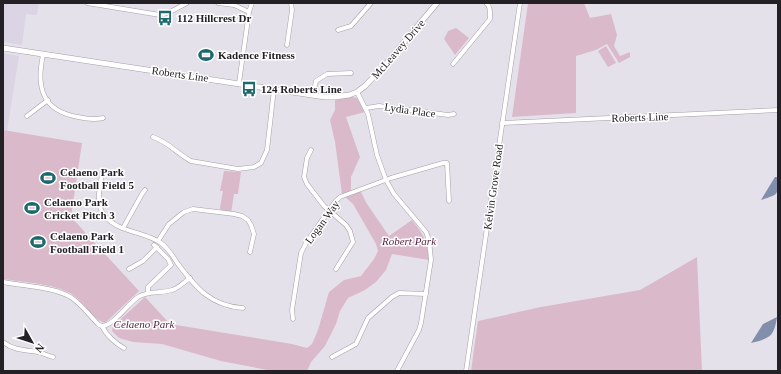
<svg xmlns="http://www.w3.org/2000/svg" width="781" height="374" font-family="Georgia,serif">
	<rect width="100%" height="100%" fill="#e5e1eb"/>
	<g fill="#dbd4e4">
		<path d="M3 3H39L37 15 26 14 22 45 3 42Z"/>
		<path d="M3 53 19 56 7 131 3 130Z"/>
	</g>
	<g fill="#dabaca">
		<path d="M528 3H584L590 18 611 14 617 35 614 46 620 56 630 52V57L619 63 607 44 596 50 576 56V113L512 117Z"/>
		<path d="M456 28 469 38 455 55 444 39 448 31Z"/>
		<path d="M606 46 616 63 608 67 598 51Z"/>
		<path d="M352 97 357 98 365 112 346 117 360 157 351 177V192L360 190 367 204 389 236 412 220C424 235 427 241 429 260L392 254 386 270 376 282 365 290 348 298 340 311 336 324 325 346 311 362 307 371H272L221 361 162 344 133 342 119 338 112 331 113 326 145 297 170 324 292 344 307 348 312 344 318 330 329 292 344 280 361 276 374 259 378 251 376 244 353 204 342 194 335 142 330 120 335 110V100Z"/>
		<path d="M3 130 82 143 71 217 139 291 105 323C93 320 82 299 70 293 54 284 22 282 3 279Z"/>
		<path d="M224 171 241 172 238 194H234L231 214 221 212 220 208 223 191H220Z"/>
		<path d="M697 257 702 371H471L478 321 541 307 640 290Z"/>
	</g>
	<g fill="#818fad">
		<path d="M775 177H778C778 196 779 194 761 200Z"/>
		<path d="M777 317C774 337 770 338 751 343L763 324Z"/>
	</g>
	<g fill="none" stroke-linecap="round" stroke-linejoin="round">
		<g stroke="#a39fa8" stroke-width="5">
			<g id="minor">
				<path d="M87 3 160 15 170 12 187 3"/>
				<path d="M218 3 234 5 249 12"/>
				<path d="M338 30 351 26 371 3"/>
				<path d="M287 45 292 10 291 3"/>
				<path d="M43 55C36 87 42 111 78 117 87 119 94 120 103 118"/>
				<path d="M453 64 490 19C490 13 491 7 486 3"/>
				<path d="M239 83 249 12 252 3"/>
				<path d="M357 92 368 114 377 155 386 180 394 194 426 232 429 240 431 260 421 323 419 330 397 371"/>
				<path d="M313 95 316 81 327 74 351 73"/>
				<path d="M366 108 379 106 448 115 454 114"/>
				<path d="M27 116 48 100"/>
				<path d="M502 123 778 110"/>
				<path d="M153 137C168 142 178 154 191 161L238 169 254 167 261 163 267 150 274 89"/>
				<path d="M311 150 307 158 304 177 307 184 324 206 346 225 350 231 353 242 336 269"/>
				<path d="M103 171C100 185 95 203 104 215 118 233 144 231 161 243 168 248 173 256 178 264 196 288 211 306 243 308"/>
				<path d="M123 228 142 194 145 190"/>
				<path d="M158 241 169 224 184 212 193 209 234 214 242 216 248 220 251 225 254 234 250 252"/>
				<path d="M129 269 143 261 157 247"/>
				<path d="M3 282C22 286 57 287 72 298 83 306 90 316 99 325L102 326C106 335 116 344 124 348"/>
				<path d="M148 293V287L171 265 168 259 154 245"/>
				<path d="M293 319 292 310 301 253 306 243 335 202 340 197 391 178 443 163H447L449 201"/>
				<path d="M102 326C113 326 128 304 138 297 149 290 160 294 172 290 179 288 184 282 190 278"/>
				<path d="M3 342C13 350 25 350 38 352 43 353 48 356 53 357"/>
				<path d="M332 357 356 344 368 318 392 297 399 293 426 294"/>
				<path d="M466 371 520 3"/>
			</g>
		</g>
		<g stroke="#a39fa8" stroke-width="6">
			<path id="major" d="M3 48 325 97H335L349 95 357 92 365 86 385 65 437 3"/>
		</g>
		<use href="#minor" stroke="#fff" stroke-width="4"/>
		<use href="#major" stroke="#fff" stroke-width="5"/>
	</g>
	<defs>
		<g id="bus-bare" transform="scale(1.2)"><path d="M-5-6H5V4H4V6H2V4H-2V6H-4V4H-5ZM-3.5-4V0h7V-4ZM-3.5 1.2v1.5H-2V1.2ZM2 1.2v1.5H3.5V1.2Z" fill="#1b686f" stroke="#fff" stroke-width="2.5" paint-order="stroke"/></g>
		<g id="stadium-bare" transform="scale(1.2)"><path d="M0-5a6.5 5 0 1 0 0 10a6.5 5 0 1 0 0-10ZM-3.5-1.8h7v3.6h-7Z" fill="#1b686f" stroke="#fff" stroke-width="2.5" paint-order="stroke"/></g>
	</defs>
	<g fill-rule="evenodd">
		<use href="#bus-bare" x="165" y="18"/>
		<use href="#stadium-bare" x="206" y="55"/>
		<use href="#bus-bare" x="249" y="89"/>
		<use href="#stadium-bare" x="48" y="178"/>
		<use href="#stadium-bare" x="32" y="208"/>
		<use href="#stadium-bare" x="38" y="242"/>
	</g>
	<g text-anchor="middle" dominant-baseline="central" stroke-width="3" stroke-linejoin="round" paint-order="stroke">
		<g font-size="11" font-weight="bold" fill="#232125" stroke="#fff" text-anchor="start">
			<text x="177" y="18">112 Hillcrest Dr</text>
			<text x="218" y="55">Kadence Fitness</text>
			<text x="261" y="89">124 Roberts Line</text>
			<text x="60" y="172">Celaeno Park<tspan x="60" dy="13">Football Field 5</tspan></text>
			<text x="44" y="202">Celaeno Park<tspan x="44" dy="13">Cricket Pitch 3</tspan></text>
			<text x="50" y="236">Celaeno Park<tspan x="50" dy="13">Football Field 1</tspan></text>
		</g>
		<g font-size="11" fill="#232125" stroke="#fff">
			<text transform="translate(398 49) rotate(-49)">McLeavey Drive</text>
			<text transform="translate(180 74) rotate(8)">Roberts Line</text>
			<text transform="translate(410 110) rotate(8)">Lydia Place</text>
			<text transform="translate(640 117) rotate(-2)">Roberts Line</text>
			<text transform="translate(493 187) rotate(-82)">Kelvin Grove Road</text>
			<text transform="translate(322 222) rotate(-54)">Logan Way</text>
		</g>
		<g font-size="11" font-style="italic" fill="#562641" stroke="#fff">
			<text x="409" y="241">Robert Park</text>
			<text x="144" y="324">Celaeno Park</text>
		</g>
	</g>
	<rect width="781" height="374" fill="none" stroke="#232125" stroke-width="8"/>
	<g transform="translate(32 342) rotate(129)" stroke="#ffffff" stroke-width="3" paint-order="stroke">
	<path d="M0-3L7 15L0 10L-7 15Z" fill="#232125"/>
	<text y="-6" font-size="11" font-weight="bold" text-anchor="middle" fill="#232125">N</text>
	</g>
</svg>
